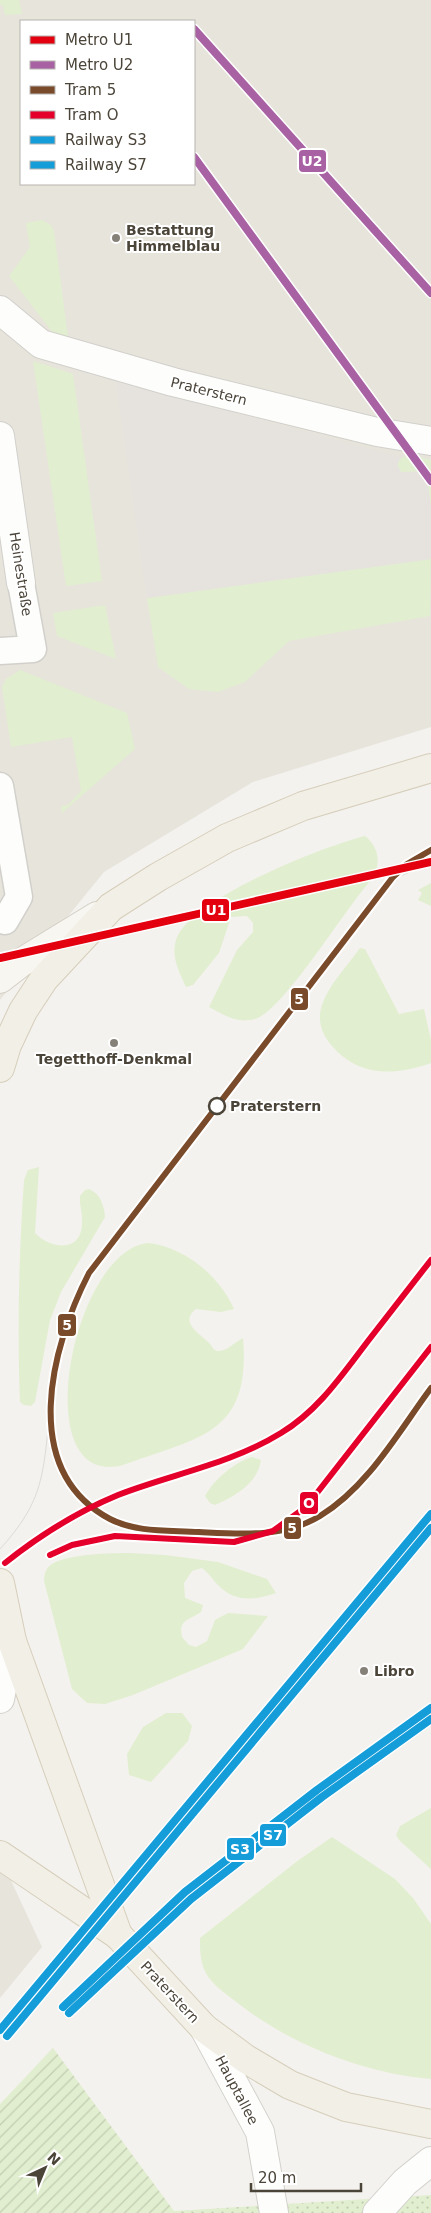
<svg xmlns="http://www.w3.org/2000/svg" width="431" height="2213" font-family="'DejaVu Sans',sans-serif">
	<defs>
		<pattern id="park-dots" width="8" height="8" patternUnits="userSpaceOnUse" patternTransform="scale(1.25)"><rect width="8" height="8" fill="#e1eecf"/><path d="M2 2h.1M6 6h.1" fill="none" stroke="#c3cdb2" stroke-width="1.8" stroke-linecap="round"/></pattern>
		<pattern id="garden-furrows" width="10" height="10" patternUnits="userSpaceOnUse" patternTransform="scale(1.25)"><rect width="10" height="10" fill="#e1eecf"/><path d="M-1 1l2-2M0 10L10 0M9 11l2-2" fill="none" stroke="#c3cdb2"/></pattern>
	</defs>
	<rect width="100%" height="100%" fill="#f4f2ee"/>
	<g fill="#e7e4dc" fill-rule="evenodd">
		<path d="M0 0H431V727L253 782 104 872 0 1000ZM21 21H194V184H21Z"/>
		<path d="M0 1857 42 1947 0 1998Z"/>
	</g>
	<g fill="#e1eecf">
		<path d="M0 0H19L22 14 5 15 3 5H0Z"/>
		<path d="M42 220 51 225 54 231 68 337 53 333 9 276 30 247 26 223Z"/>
		<path d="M33 361 73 374 102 581 66 586Z"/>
		<path d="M412 455 431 460V507L426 472H401L397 467 400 458Z"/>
		<path d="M431 559 430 616 289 641 245 682 218 692 189 689 158 667 147 598Z"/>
		<path d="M105 605 116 659 57 636 53 613Z"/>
		<path d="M20 670 127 713 135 749 62 813 61 806 68 805 81 791 72 737 11 747 2 687 6 679Z"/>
		<path d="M365 836C379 847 381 863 373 878 347 905 283 1012 255 1019 237 1024 224 1015 209 1007L237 950 253 932V923L247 916 231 917 219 953 193 985 186 987C179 972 171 957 176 940 189 899 324 846 365 836Z"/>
		<path d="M431 883V906L418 900 422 893 418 890Z"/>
		<path d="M360 948 365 949 399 1014 424 1009 431 1040V1063C394 1076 359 1077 332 1046 324 1037 319 1026 320 1014 323 990 347 967 360 948Z"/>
		<path d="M39 1167 35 1233C50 1249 81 1253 82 1224 83 1214 79 1205 80 1196L85 1190 89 1189C101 1194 104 1206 105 1217L61 1292 50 1320 35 1402 31 1406 24 1405 20 1402C17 1327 19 1254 24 1180L28 1170Z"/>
		<path d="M147 1243C183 1246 219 1275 234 1309L221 1312 196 1309C179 1322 199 1333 208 1342 212 1345 213 1352 219 1351 227 1351 235 1342 243 1338 251 1436 198 1437 123 1465 26 1491 71 1253 147 1243Z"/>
		<path d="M252 1457 261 1460C258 1483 235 1496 215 1505L210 1503 205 1496C214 1479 234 1463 252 1457Z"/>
		<path d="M130 1553 165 1555 218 1562 267 1579 276 1593C255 1600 235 1603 218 1585 212 1579 209 1573 202 1568L192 1571 184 1583 185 1598 203 1605 201 1612C190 1620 178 1619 182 1637L189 1645 196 1647 207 1641 215 1620 228 1613 268 1616 243 1649 133 1695 105 1704 87 1703 72 1689 44 1581C44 1574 46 1568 52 1564 68 1554 111 1553 130 1553Z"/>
		<path d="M166 1713H182L192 1726 188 1741 151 1782 129 1775 127 1754 143 1727Z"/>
		<path d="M431 1808V1869L399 1840 396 1835 400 1826Z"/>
		<path d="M332 1837 395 1879 413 1898 431 1924V2079C362 2073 289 2044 235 2001 226 1994 216 1987 209 1978 200 1965 200 1953 200 1938L296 1862Z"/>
	</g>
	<path fill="url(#park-dots)" d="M431 2195V2213H174V2211Z"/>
	<path fill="url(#garden-furrows)" d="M53 2048 174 2211V2213H0V2104Z"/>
	<path fill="#e6e3df" d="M116 382 402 457 397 464 401 472 426 471 431 507V559L147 598Z"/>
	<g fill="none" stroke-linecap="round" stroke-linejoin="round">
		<g stroke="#d2d0cb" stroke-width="29">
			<g id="pedestrian">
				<path d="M0 651 33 649 21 583"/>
				<path d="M0 786 19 897 5 921"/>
			</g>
		</g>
		<g stroke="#d2d0cb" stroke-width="30">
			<g id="minor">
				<path d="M0 310 41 344 173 382 377 432 431 441"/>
				<path d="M0 436 21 583"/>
				<path d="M0 1699 12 1641"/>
				<path d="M204 2028 260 2132 274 2213"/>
				<path d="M377 2213 405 2182 431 2161"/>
			</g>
		</g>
		<g stroke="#d3cfc5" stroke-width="30">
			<path id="secondary" d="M0 979 22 962 97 916"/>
		</g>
		<g stroke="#d6cebb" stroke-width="30">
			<g id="primary">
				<path d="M0 1068 7 1045 23 1011 44 979 111 907 158 877 227 838 303 806 431 768"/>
				<path d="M0 1583 12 1641 118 1935 204 2028 246 2059 290 2085 346 2107 431 2124"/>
				<path d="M0 1855 118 1935"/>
			</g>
		</g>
		<use href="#pedestrian" stroke="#fdfdfc" stroke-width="26"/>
		<use href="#minor" stroke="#fdfdfc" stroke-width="28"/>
		<use href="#secondary" stroke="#f7f6f1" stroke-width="28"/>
		<use href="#primary" stroke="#f2efe6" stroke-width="28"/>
		<g stroke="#dbdbda" stroke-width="1">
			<path d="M374 901 401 876 431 862"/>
			<path d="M0 1549C45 1500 43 1473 50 1410"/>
		</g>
		<g stroke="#fff" stroke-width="11">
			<g id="rail-1">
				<path d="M63 2007 185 1892 317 1790 431 1708"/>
				<path d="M0 2030 431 1514"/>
			</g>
		</g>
		<g stroke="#fff" stroke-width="11">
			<g id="rail-2">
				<path d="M69 2013 191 1899 322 1797 431 1719"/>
				<path d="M7 2036 431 1528"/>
			</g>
		</g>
		<use href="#rail-1" stroke="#159dd9" stroke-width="8"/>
		<use href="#rail-2" stroke="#159dd9" stroke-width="8"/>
		<g stroke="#fff" stroke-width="10">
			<path id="tram-1" d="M431 850 407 864 393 877 89 1273C51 1347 18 1470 110 1519 137 1533 170 1530 199 1532 240 1534 284 1538 320 1516 368 1487 399 1431 431 1388"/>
		</g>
		<g stroke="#fff" stroke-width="10">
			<g id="tram-2">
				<path d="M50 1555 72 1545 115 1536 234 1542 273 1531 306 1507 431 1347"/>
				<path d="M5 1563C40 1535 77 1512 118 1495 172 1474 231 1464 281 1433 318 1411 342 1375 368 1341 389 1314 410 1287 431 1260"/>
			</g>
		</g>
		<use href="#tram-1" stroke="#7a4b2a" stroke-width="6"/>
		<use href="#tram-2" stroke="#e4002b" stroke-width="6"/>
		<g stroke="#fff" stroke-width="11">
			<path id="metro-1" d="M0 958 431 862"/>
		</g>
		<g stroke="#fff" stroke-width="11">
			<g id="metro-2">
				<path d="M194 29 431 293"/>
				<path d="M194 157 431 481"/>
			</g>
		</g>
		<use href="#metro-1" stroke="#e3000f" stroke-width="8"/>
		<use href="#metro-2" stroke="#a862a4" stroke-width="8"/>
	</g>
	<g fill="#868178" stroke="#fff" stroke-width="2">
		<circle cx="116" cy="238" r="5"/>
		<circle cx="114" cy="1043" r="5"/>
		<circle cx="364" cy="1671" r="5"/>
	</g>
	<circle fill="#fff" stroke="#4b4439" stroke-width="2.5" cx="217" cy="1106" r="8"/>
	<g text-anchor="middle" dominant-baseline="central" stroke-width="4" stroke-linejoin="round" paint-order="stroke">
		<g font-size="14" font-weight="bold" fill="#4b4439" stroke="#fff" text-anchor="start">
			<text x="126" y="230">Bestattung<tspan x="126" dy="16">Himmelblau</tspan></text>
			<text x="114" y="1059" text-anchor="middle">Tegetthoff-Denkmal</text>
			<text x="374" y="1671">Libro</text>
		</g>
		<g font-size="14" fill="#4b4439" stroke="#fff">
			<text transform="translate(209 391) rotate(14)">Praterstern</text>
			<text transform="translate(21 574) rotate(81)">Heinestraße</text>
			<text transform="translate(170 1992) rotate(47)">Praterstern</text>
			<text transform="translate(237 2090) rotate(62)">Hauptallee</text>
		</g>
		<g font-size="14" font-weight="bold" fill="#4b4439" stroke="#fff" text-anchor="start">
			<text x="230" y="1106">Praterstern</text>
		</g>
	</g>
	<g stroke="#fff" stroke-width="2">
		<rect x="298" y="149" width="29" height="24" rx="5" fill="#a862a4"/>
		<rect x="201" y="898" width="29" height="24" rx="5" fill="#e3000f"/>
		<rect x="290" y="987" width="19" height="24" rx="5" fill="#7a4b2a"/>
		<rect x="57" y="1313" width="20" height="24" rx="5" fill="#7a4b2a"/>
		<rect x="299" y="1491" width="20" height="24" rx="5" fill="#e4002b"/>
		<rect x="283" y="1516" width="19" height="24" rx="5" fill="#7a4b2a"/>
		<rect x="259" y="1823" width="28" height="24" rx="5" fill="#159dd9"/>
		<rect x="226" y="1837" width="29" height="24" rx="5" fill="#159dd9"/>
	</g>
	<g font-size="14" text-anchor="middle" font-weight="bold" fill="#fff">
		<text x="312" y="166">U2</text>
		<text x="216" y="915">U1</text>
		<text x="299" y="1004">5</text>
		<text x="67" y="1330">5</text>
		<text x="309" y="1508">O</text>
		<text x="292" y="1533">5</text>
		<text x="273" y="1840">S7</text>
		<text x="240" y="1854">S3</text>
	</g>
	<rect x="20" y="20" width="175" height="165" fill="#ffffff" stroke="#b7b4b0"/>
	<rect x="30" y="36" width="25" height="8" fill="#e3000f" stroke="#b7b4b0"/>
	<text x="65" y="45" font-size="15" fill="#4b4439">Metro U1</text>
	<rect x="30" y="61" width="25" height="8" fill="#a862a4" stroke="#b7b4b0"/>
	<text x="65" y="70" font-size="15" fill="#4b4439">Metro U2</text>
	<rect x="30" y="86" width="25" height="8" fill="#7a4b2a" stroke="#b7b4b0"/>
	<text x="65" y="95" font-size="15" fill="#4b4439">Tram 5</text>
	<rect x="30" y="111" width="25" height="8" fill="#e4002b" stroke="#b7b4b0"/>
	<text x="65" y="120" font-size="15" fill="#4b4439">Tram O</text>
	<rect x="30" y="136" width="25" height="8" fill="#159dd9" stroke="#b7b4b0"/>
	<text x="65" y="145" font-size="15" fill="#4b4439">Railway S3</text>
	<rect x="30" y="161" width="25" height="8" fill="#159dd9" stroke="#b7b4b0"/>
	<text x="65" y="170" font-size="15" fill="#4b4439">Railway S7</text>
	<g transform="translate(45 2168) rotate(44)" stroke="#ffffff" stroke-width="4" paint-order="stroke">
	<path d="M0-4L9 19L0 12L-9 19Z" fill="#4b4439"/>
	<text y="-8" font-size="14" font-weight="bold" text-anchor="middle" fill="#4b4439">N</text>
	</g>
	<path d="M251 2183v8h110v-8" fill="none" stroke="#4b4439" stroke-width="2.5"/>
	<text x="258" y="2183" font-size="15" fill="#4b4439" stroke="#ffffff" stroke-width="4" paint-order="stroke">20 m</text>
</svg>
